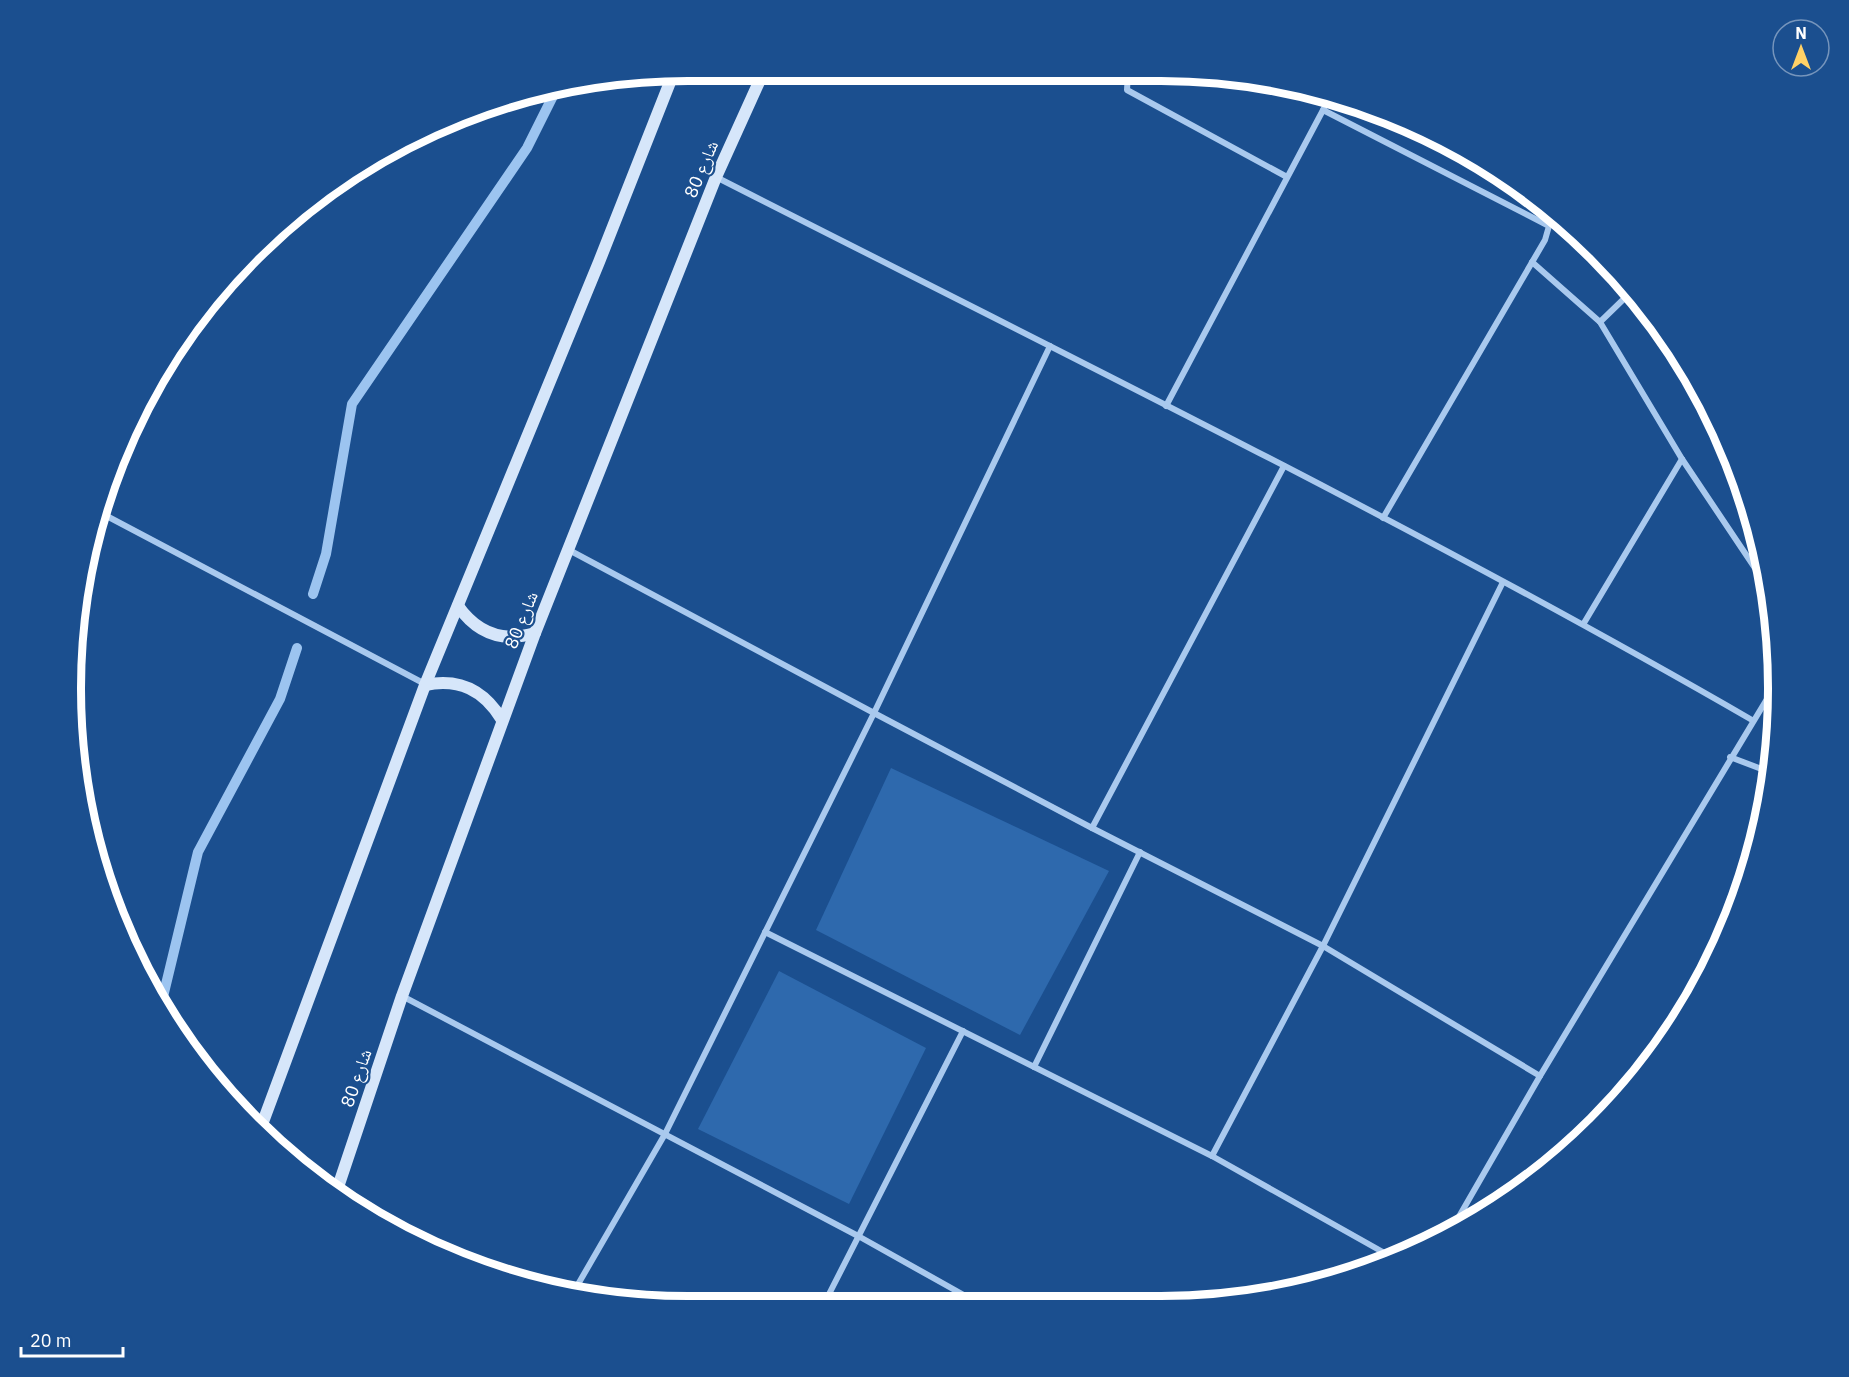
<svg xmlns="http://www.w3.org/2000/svg" width="1849" height="1377" font-family="'IBM Plex Sans','Noto Naskh Arabic',sans-serif">
	<rect width="100%" height="100%" fill="#1b4f8f"/>
	<g fill="#2e69ad">
		<path d="M891 768 1109 871 1020 1035 816 930Z"/>
		<path d="M779 971 926 1048 849 1204 698 1129Z"/>
	</g>
	<g fill="none" stroke-linecap="round" stroke-linejoin="round">
		<g stroke="#9cc4f0" stroke-width="10">
			<path d="M313 594 326 554 352 404 527 148 557 88"/>
			<path d="M161 1005 198 852 280 699 297 648"/>
		</g>
		<g stroke="#a9c9ee" stroke-width="6">
			<path d="M1128 72 1127 90 1287 177"/>
			<path d="M1323 110 1549 226 1545 240 1383 518"/>
			<path d="M716 177C1064 354 1414 525 1752 720"/>
			<path d="M1532 262 1600 322 1682 459 1767 586"/>
			<path d="M1600 322 1632 291"/>
			<path d="M1166 406 1331 95"/>
			<path d="M1284 466 1092 828 1323 946 1540 1076"/>
			<path d="M101 513 425 684"/>
			<path d="M569 550 874 713 1050 346"/>
			<path d="M1584 623 1682 459"/>
			<path d="M1730 757 1772 773"/>
			<path d="M765 932 1212 1156 1397 1260"/>
			<path d="M402 996 860 1237 978 1303"/>
			<path d="M1034 1067 1140 852"/>
			<path d="M1212 1156 1323 946 1503 582"/>
			<path d="M1453 1227 1540 1076 1776 684"/>
			<path d="M573 1293 665 1134 874 713 1092 828"/>
			<path d="M824 1304 963 1031"/>
		</g>
		<g stroke="#d6e6fa" stroke-width="12">
			<path d="M458 606C477 633 502 643 535 633"/>
			<path d="M425 685C459 678 484 690 502 720"/>
			<path d="M260 1130 425 685 599 262 674 72"/>
			<path d="M336 1193 402 996 535 633 716 177 764 71"/>
		</g>
	</g>
	<g text-anchor="middle" dominant-baseline="central" stroke-width="4.5" stroke-linejoin="round" paint-order="stroke">
		<g font-size="18" fill="#fff" stroke="#1b4f8f">
			<text transform="translate(701 169) rotate(-67)">شارع 80</text>
			<text transform="translate(521 620) rotate(-68)">شارع 80</text>
			<text transform="translate(356 1078) rotate(-71)">شارع 80</text>
		</g>
	</g>
	<path d="M0 0H1849V1377H0ZM688 81H1161A607 607 0 0 1 1768 688V689A607 607 0 0 1 1161 1296H688A607 607 0 0 1 81 689V688A607 607 0 0 1 688 81Z" fill="#1b4f8f" fill-rule="evenodd"/>
	<path fill="none" stroke="#fff" stroke-width="8" d="M688 81H1161A607 607 0 0 1 1768 688V689A607 607 0 0 1 1161 1296H688A607 607 0 0 1 81 689V688A607 607 0 0 1 688 81Z"/>
	<g transform="translate(1801 48)"><circle r="28" fill="#1b4f8f" stroke="#7695bc" stroke-width="1.5"/>
	<path d="M0-4.5L10 22L0 15L-10 22Z" fill="#ffd166"/>
	<text y="-9" font-size="16" font-weight="bold" text-anchor="middle" fill="#ffffff">N</text>
	</g>
	<path d="M21 1347v9h102v-9" fill="none" stroke="#ffffff" stroke-width="3"/>
	<text x="30" y="1347" font-size="18" fill="#ffffff" stroke="#1b4f8f" stroke-width="4.5" paint-order="stroke">20 m</text>
</svg>
